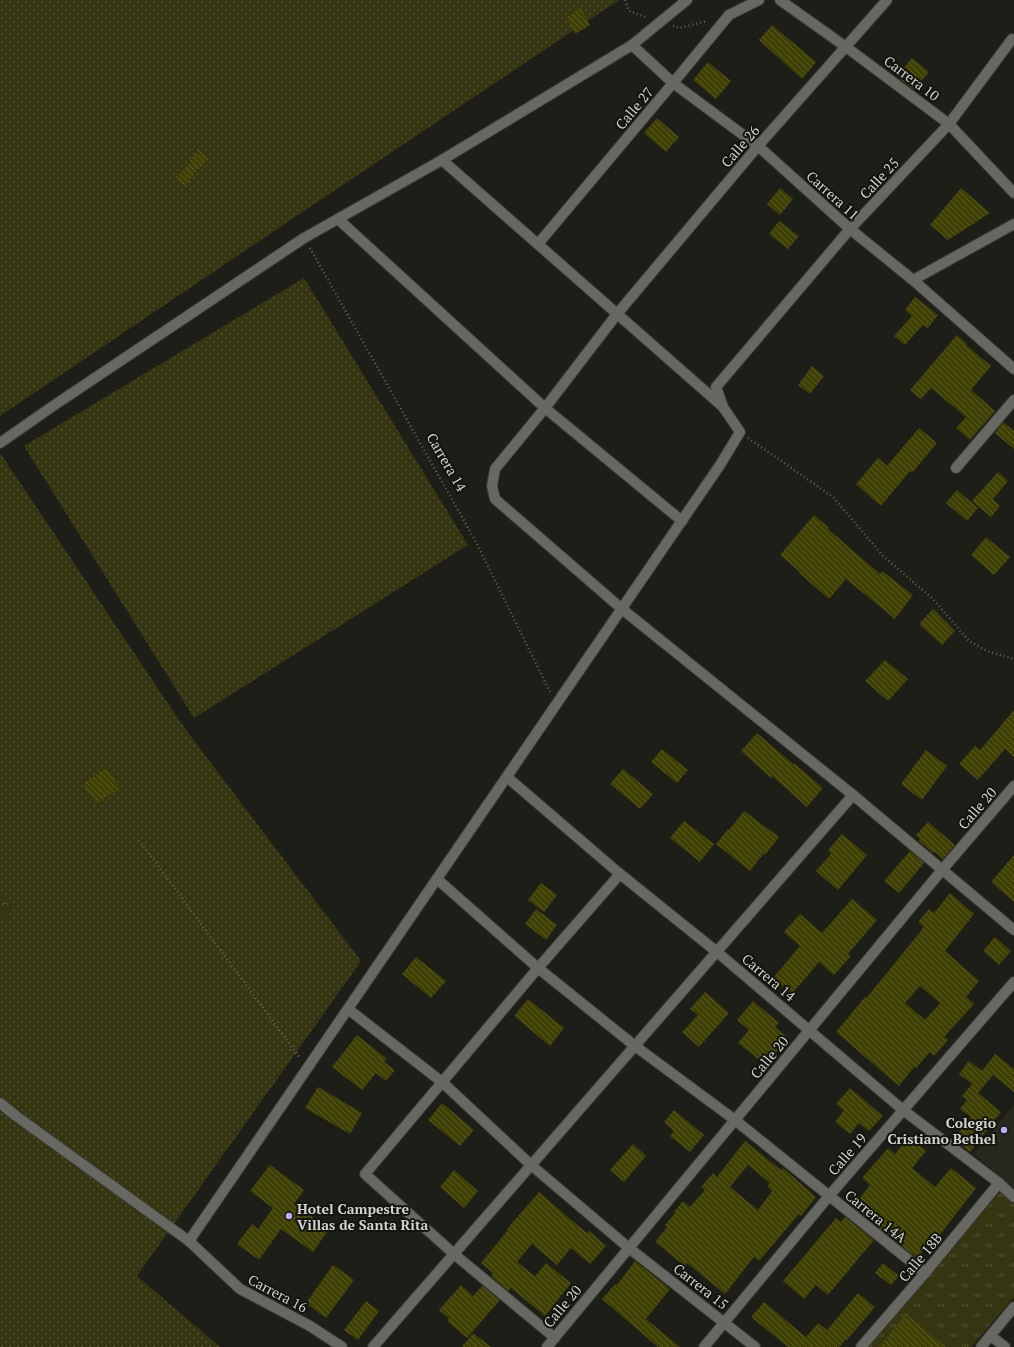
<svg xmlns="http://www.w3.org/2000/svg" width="1014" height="1347" font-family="'PT Serif',serif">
	<defs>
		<pattern id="grass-dots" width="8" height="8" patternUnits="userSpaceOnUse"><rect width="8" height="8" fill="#353611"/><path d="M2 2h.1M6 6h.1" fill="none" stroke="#515233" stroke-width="1.8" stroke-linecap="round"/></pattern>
		<pattern id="forest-crowns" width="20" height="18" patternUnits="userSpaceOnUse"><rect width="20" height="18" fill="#353611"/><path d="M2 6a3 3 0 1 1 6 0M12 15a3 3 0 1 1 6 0" fill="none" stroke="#515233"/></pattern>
		<pattern id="park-tufts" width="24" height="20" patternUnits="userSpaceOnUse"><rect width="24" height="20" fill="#353611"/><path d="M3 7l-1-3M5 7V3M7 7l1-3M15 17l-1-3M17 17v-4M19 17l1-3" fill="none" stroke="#515233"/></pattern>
		<pattern id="building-back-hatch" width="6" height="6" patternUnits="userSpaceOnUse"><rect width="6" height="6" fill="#3f4003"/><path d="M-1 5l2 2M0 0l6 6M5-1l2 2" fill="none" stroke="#5a5b27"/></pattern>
	</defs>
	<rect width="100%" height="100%" fill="#1d1e18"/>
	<path fill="#28281e" d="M1014 1105V1188L974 1154Z"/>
	<g fill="url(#grass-dots)">
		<path d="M0 0H619L292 219 0 416Z"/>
		<path d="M304 278 468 545 194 718 24 446Z"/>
		<path d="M0 453 186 730 361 961 137 1276 220 1347H0Z"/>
	</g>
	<path fill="url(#forest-crowns)" d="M0 889 14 907 7 920 0 923Z"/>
	<path fill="url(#park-tufts)" d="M1000 1192 1014 1204V1297L971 1347H868Z"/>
	<g fill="url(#building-back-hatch)" fill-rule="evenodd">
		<path d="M581 8 590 25 575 34 566 17Z"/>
		<path d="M772 25 816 62 802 79 759 40Z"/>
		<path d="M912 58 929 72 914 90 897 76Z"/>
		<path d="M708 62 731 81 716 99 693 80Z"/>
		<path d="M657 118 679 137 666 152 644 133Z"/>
		<path d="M199 150 208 159 184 186 175 178 191 162 189 160Z"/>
		<path d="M780 188 793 199 780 215 767 204Z"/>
		<path d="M961 188 990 213 948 240 930 225Z"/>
		<path d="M779 221 799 236 788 249 769 234Z"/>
		<path d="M915 297 938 315 928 328 923 325 905 345 894 336 912 316 905 310Z"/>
		<path d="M957 335 967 344 966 345 991 366 971 390 995 411 970 440 956 428 966 417 931 388 921 399 910 390Z"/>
		<path d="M812 366 824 376 810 394 798 385Z"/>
		<path d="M1003 422 1014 431V449L995 433Z"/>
		<path d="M919 428 937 443 912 473 910 471 881 506 856 484 878 458 887 466Z"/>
		<path d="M998 472 1008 481 993 499 1000 506 991 517 972 501Z"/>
		<path d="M957 490 978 508 967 521 946 503Z"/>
		<path d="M814 515 829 528 828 529 880 574 882 571 913 595 895 619 846 579 829 599 799 573 800 572 780 555Z"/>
		<path d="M986 537 1010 557 994 575 971 555Z"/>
		<path d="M933 609 955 631 942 645 919 624Z"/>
		<path d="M885 660 908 679 888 701 865 681Z"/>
		<path d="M1014 710V757L1005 749 978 780 959 764 975 746 980 750Z"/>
		<path d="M757 733 793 764 794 763 823 788 807 807 772 776 771 778 741 751Z"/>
		<path d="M662 749 688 770 677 783 651 762Z"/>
		<path d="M926 750 947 766 922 800 901 784Z"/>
		<path d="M106 768 120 788 96 804 83 784Z"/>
		<path d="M623 769 653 794 640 809 610 784Z"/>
		<path d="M744 811 779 837 765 855 764 853 750 871 716 844 728 829 729 830Z"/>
		<path d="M684 821 714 844 700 862 670 838Z"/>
		<path d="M928 822 955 845 943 859 935 852 933 853 919 841 920 839 916 835Z"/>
		<path d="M842 834 867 855 838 890 816 871 831 854 828 850Z"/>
		<path d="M910 851 924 863 899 893 884 881Z"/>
		<path d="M1014 855V902L991 882Z"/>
		<path d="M541 883 557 895 544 912 528 900Z"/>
		<path d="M950 893 974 914 945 951 979 981 966 997 974 1004 944 1037 948 1040 934 1056 930 1052 916 1068 914 1067 899 1086 836 1032 865 997 866 998 882 979 924 927 918 922 929 909 934 913ZM920 986 940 1003 925 1020 905 1003Z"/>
		<path d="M852 899 877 920 848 954 851 956 834 975 819 962 792 994 773 978 800 946 784 932 800 914 822 933Z"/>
		<path d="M536 909 557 925 546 940 525 924Z"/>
		<path d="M995 937 1011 951 999 965 983 951Z"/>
		<path d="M416 957 446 981 431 998 402 974Z"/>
		<path d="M705 992 729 1013 699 1047 682 1032 698 1015 690 1009Z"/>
		<path d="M528 999 564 1028 550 1046 514 1016Z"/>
		<path d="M753 1001 779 1023 775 1027 788 1038 766 1065 738 1043 749 1030 737 1020Z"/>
		<path d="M357 1035 387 1059 384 1062 395 1070 386 1081 376 1073 362 1090 332 1067Z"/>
		<path d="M995 1054 1014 1069V1092L993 1075 978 1093 1001 1112 970 1152 953 1139 971 1117 960 1109 967 1100 962 1096 972 1084 959 1074 969 1061 982 1071Z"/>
		<path d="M318 1087 362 1113 350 1134 305 1108Z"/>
		<path d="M850 1088 883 1116 869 1131 859 1123 850 1134 835 1122 844 1110 836 1104Z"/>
		<path d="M442 1103 474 1130 460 1146 428 1120Z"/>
		<path d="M674 1110 704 1135 690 1152 670 1136 674 1131 664 1122Z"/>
		<path d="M909 1137 926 1151 912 1168 935 1187 951 1168 976 1188 935 1241 933 1239 917 1258 853 1207 870 1185 862 1178 888 1148 895 1154Z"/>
		<path d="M745 1141 781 1170 783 1168 816 1197 801 1216 799 1214 759 1261 754 1257 725 1294 687 1263 685 1266 655 1242 667 1227 665 1225 675 1213 674 1212 683 1201 690 1207 705 1190 701 1187 713 1173 717 1177ZM748 1165 770 1183 767 1186 772 1191 758 1210 730 1187Z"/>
		<path d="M633 1144 646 1156 624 1182 610 1170Z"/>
		<path d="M270 1165 304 1190 294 1204 329 1229 313 1252 281 1229 259 1260 237 1244 252 1224 258 1229 273 1208 250 1191Z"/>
		<path d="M454 1170 478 1191 464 1208 440 1187Z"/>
		<path d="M539 1192 570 1219 587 1233 589 1231 606 1246 590 1264 571 1248 557 1265 532 1244 517 1262 535 1276 546 1263 571 1283 545 1316 511 1288 508 1291 491 1276 493 1273 481 1263 508 1230 507 1229Z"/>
		<path d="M845 1217 874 1240 828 1295 816 1285 804 1299 783 1281 836 1218 841 1222Z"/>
		<path d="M635 1261 670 1289 646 1319 680 1347H658L602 1299 615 1284 617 1285Z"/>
		<path d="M883 1263 899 1276 891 1285 875 1273Z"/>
		<path d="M333 1265 354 1280 326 1318 306 1303Z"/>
		<path d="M461 1285 473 1296 482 1286 500 1300 467 1338 447 1321 449 1318 439 1310Z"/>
		<path d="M858 1293 875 1307 847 1340 846 1339 839 1347H788L751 1317 764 1302 806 1337 818 1323 827 1330Z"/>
		<path d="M366 1301 379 1311 358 1340 344 1330Z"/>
		<path d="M906 1314 946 1347H879Z"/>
		<path d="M473 1333 491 1347H462Z"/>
	</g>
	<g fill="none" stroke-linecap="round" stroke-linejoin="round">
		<g stroke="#383935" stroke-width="12">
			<g id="minor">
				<path d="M780 0 846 47 949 124 1014 193"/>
				<path d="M887 0 758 146 617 314 545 408 495 469 492 486 495 499 622 609 853 795 1014 930"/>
				<path d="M632 45 673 83 758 146 850 229 913 280 1014 369"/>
				<path d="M442 160 722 406"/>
				<path d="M338 219 545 408 682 521"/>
				<path d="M538 244 673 83 729 15 759 0"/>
				<path d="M913 280 1014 224"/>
				<path d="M0 443 53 406 304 238 442 160 632 45 687 0"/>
				<path d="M956 468 1014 400"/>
				<path d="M507 777 620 874 717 952 903 1110 999 1183 1014 1197"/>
				<path d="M437 879 538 968 635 1046 735 1120 925 1273"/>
				<path d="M348 1009 442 1082 531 1165 629 1248 755 1347"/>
				<path d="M0 1103 16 1116 189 1241 240 1289 310 1326 342 1347"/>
				<path d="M189 1241 720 465 740 432 723 407 716 387 850 229 949 124 1012 39"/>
				<path d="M991 1336 1005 1347"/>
				<path d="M555 1338 454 1254 365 1174 538 968 620 874"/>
				<path d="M373 1347 853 795"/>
				<path d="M547 1347 942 870 1014 786"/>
				<path d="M704 1347 829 1196 1014 982"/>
				<path d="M861 1347 925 1273 999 1183"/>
				<path d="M981 1347 1014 1307"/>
			</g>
		</g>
		<g stroke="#60615c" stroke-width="2.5" stroke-dasharray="1 3" stroke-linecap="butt">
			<path d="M625 0 629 11 648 18"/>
			<path d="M673 26 680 28 707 21"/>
			<path d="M310 248 476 542 550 692"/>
			<path d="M748 438 833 497 883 556 933 599 969 641 987 651 1014 659"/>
			<path d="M139 840 300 1058"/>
		</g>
		<use href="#minor" stroke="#676861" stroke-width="10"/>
	</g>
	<g fill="#b8abf7" stroke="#14140f" stroke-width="1.5">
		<circle cx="1004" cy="1130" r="4"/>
		<circle cx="289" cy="1216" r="4"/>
	</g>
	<g text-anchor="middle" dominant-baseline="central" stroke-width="4" stroke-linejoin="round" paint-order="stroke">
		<g font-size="14" fill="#d3d3cf" stroke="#14140f">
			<text transform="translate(912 78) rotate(37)">Carrera 10</text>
			<text transform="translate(634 108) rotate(-50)">Calle 27</text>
			<text transform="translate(740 146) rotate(-49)">Calle 26</text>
			<text transform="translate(879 178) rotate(-47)">Calle 25</text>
			<text transform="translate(833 195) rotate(42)">Carrera 11</text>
			<text transform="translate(447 462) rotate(60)">Carrera 14</text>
			<text transform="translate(977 808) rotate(-49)">Calle 20</text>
			<text transform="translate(769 977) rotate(40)">Carrera 14</text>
			<text transform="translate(769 1057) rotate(-50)">Calle 20</text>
			<text transform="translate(847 1154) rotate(-49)">Calle 19</text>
			<text transform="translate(876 1216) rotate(39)">Carrera 14A</text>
			<text transform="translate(920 1257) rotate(-50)">Calle 18B</text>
			<text transform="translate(701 1286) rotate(38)">Carrera 15</text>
			<text transform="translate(278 1293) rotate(28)">Carrera 16</text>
			<text transform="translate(562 1306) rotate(-50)">Calle 20</text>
		</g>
		<g font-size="14" font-weight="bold" fill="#d3d3cf" stroke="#14140f" text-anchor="end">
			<text x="996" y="1122">Colegio<tspan x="996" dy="16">Cristiano Bethel</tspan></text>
			<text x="297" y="1208" text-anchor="start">Hotel Campestre<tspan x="297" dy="16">Villas de Santa Rita</tspan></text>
		</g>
	</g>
</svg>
